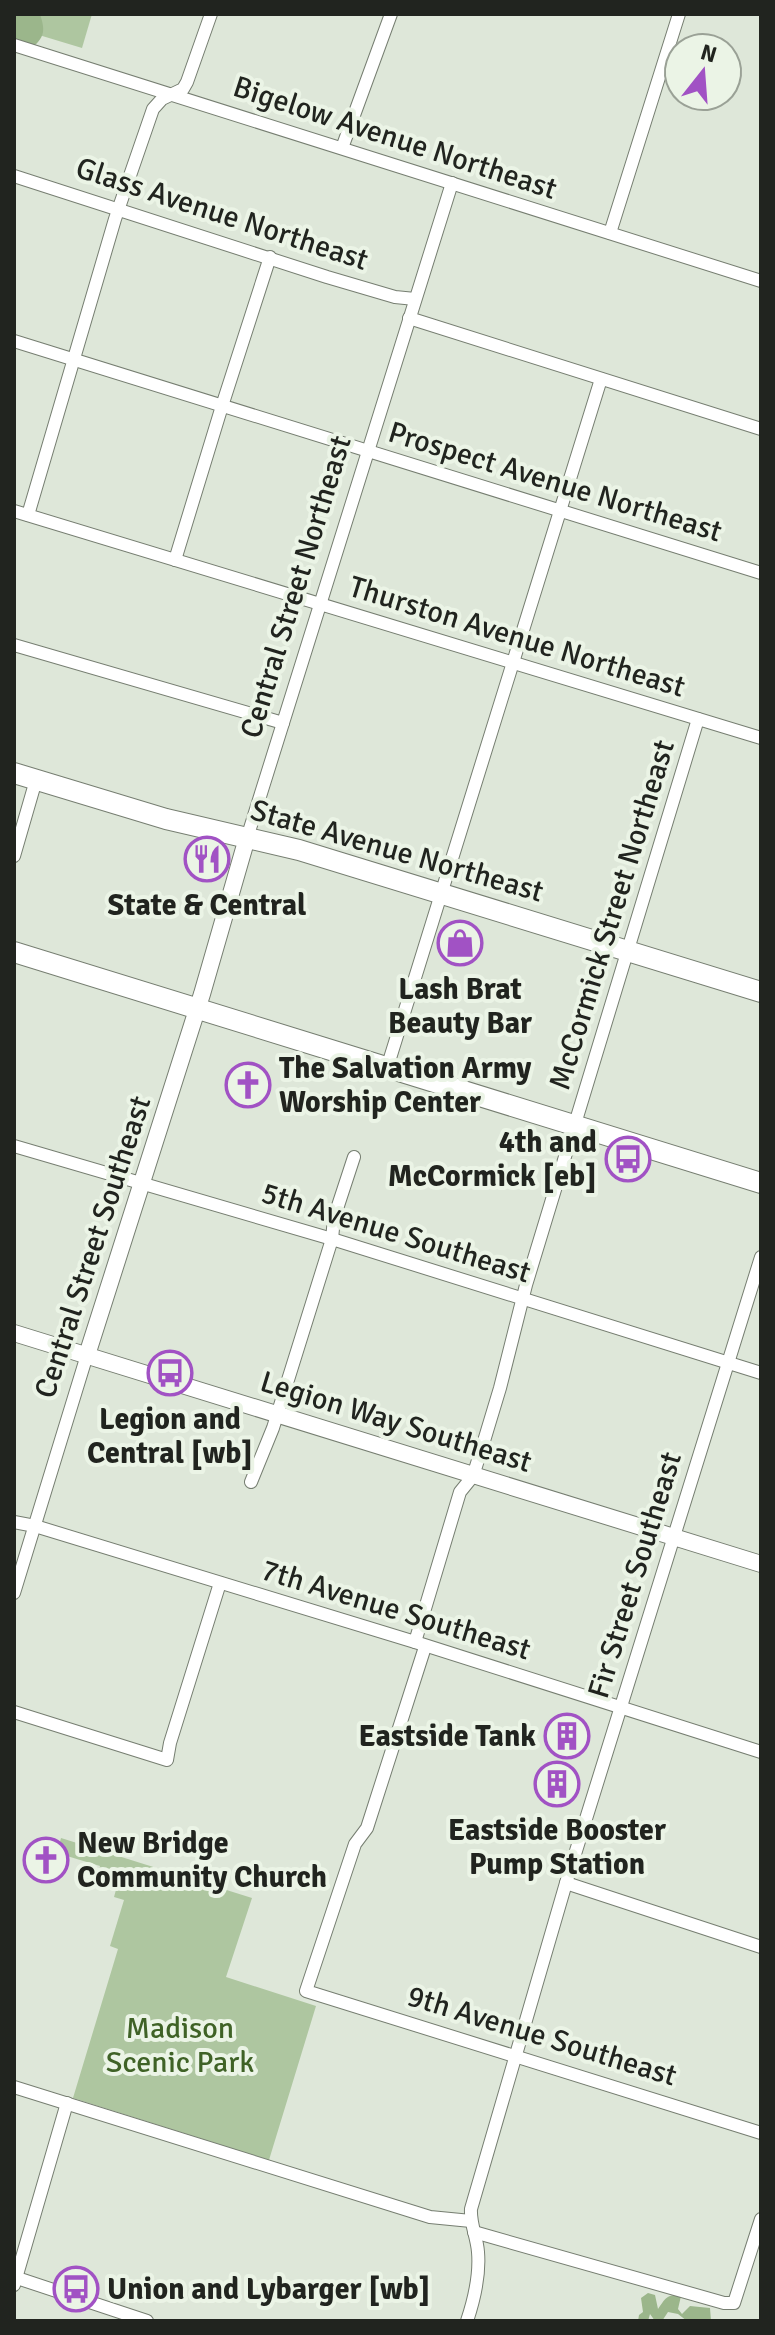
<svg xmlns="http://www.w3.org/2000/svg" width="775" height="2335" font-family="Signika,sans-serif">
	<rect width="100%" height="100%" fill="#dee7d9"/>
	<g fill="#aec6a0">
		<path d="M14 14H92L82 48 39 35Z"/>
		<path d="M61 1838 252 1898 226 1977 316 2006 269 2160 73 2098 118 1949 110 1946 124 1900 114 1897 117 1886 104 1882 97 1876 100 1866 57 1853Z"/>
	</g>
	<g fill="#9bb68b">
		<path d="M14 14H40C44 27 46 35 35 45H26L14 38Z"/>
		<path d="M648 2293 655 2295 658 2309C665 2299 667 2293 681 2296L678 2309 682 2314 690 2306 710 2308 711 2321H687L678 2314 668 2312 662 2321H655L650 2314 648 2321H638L639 2315 643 2312 641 2298Z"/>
	</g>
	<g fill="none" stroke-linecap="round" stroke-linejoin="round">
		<g stroke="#767e71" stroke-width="14">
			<g id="minor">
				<path d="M14 45 761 281"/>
				<path d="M342 148 391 14"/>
				<path d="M14 176 327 277 395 297 415 299"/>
				<path d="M610 233 679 14"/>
				<path d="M409 318 761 429"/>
				<path d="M14 341 761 573"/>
				<path d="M14 511 761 738"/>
				<path d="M28 515 115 219 153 109 162 99 183 89 187 82 211 14"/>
				<path d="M175 560 222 406 270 257"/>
				<path d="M14 645 283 723"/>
				<path d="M247 838 452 183"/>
				<path d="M14 856 36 780"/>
				<path d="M387 1068 601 379"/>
				<path d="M14 1146 332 1239 761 1373"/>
				<path d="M251 1482 273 1428 332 1239 334 1218 354 1157"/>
				<path d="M14 1522 35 1526 415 1642 761 1752"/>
				<path d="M14 1593 87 1355"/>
				<path d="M415 1642 460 1492 473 1476 484 1441 500 1388 526 1285 698 719"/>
				<path d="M425 1647 367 1828 355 1844 306 1991 761 2133"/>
				<path d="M14 1712 167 1760 170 1743 220 1583"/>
				<path d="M566 1883 761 1947"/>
				<path d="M14 2087 430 2217 471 2221"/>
				<path d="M474 2232 724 2303H734L761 2219"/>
				<path d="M14 2277 147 2321"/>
				<path d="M14 2285 67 2103"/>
				<path d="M467 2321C474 2300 480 2275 478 2252 477 2237 470 2224 471 2209L566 1883 761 1257"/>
			</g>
		</g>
		<g stroke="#767e71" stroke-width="18">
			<g id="tertiary">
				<path d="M14 1333 761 1564"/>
				<path d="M87 1355 202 994 247 838"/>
			</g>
		</g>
		<g stroke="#767e71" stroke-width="22">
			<g id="primary">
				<path d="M14 773 166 819 299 850 761 992"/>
				<path d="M14 952 761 1183"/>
			</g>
		</g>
		<use href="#minor" stroke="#fff" stroke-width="12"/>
		<use href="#tertiary" stroke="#fff" stroke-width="16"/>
		<use href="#primary" stroke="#fff" stroke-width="20"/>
	</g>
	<defs>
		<g id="restaurant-ring" transform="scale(2.3)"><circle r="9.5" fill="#ebf4e6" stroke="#a152c4" stroke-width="1.5"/><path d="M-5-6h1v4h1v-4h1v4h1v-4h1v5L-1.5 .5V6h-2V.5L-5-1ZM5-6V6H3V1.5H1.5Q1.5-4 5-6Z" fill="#a152c4"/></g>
		<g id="shop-ring" transform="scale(2.3)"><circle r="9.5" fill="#ebf4e6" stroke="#a152c4" stroke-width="1.5"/><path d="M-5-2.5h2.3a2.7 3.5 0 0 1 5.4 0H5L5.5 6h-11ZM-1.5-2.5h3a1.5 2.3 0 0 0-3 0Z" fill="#a152c4"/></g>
		<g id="church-ring" transform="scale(2.3)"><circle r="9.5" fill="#ebf4e6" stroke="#a152c4" stroke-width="1.5"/><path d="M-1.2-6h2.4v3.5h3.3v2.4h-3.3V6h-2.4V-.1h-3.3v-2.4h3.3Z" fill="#a152c4"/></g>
		<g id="bus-ring" transform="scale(2.3)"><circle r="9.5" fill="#ebf4e6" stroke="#a152c4" stroke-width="1.5"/><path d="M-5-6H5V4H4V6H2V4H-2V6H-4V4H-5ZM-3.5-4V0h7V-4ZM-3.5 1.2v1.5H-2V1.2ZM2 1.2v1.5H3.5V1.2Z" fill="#a152c4"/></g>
		<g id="building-ring" transform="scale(2.3)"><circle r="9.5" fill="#ebf4e6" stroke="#a152c4" stroke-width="1.5"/><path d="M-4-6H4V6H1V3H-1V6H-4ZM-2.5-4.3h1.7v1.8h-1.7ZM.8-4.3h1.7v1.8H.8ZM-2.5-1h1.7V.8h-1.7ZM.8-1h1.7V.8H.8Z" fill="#a152c4"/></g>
	</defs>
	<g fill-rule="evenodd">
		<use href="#restaurant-ring" x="207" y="859"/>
		<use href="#shop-ring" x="460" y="943"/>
		<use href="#church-ring" x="248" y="1085"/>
		<use href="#bus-ring" x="628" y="1159"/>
		<use href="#bus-ring" x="170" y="1373"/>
		<use href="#building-ring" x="567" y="1736"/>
		<use href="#building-ring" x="557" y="1784"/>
		<use href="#church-ring" x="46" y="1860"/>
		<use href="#bus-ring" x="76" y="2289"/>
	</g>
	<g text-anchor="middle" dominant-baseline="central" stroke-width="8" stroke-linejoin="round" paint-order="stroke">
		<g font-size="30" fill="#21241f" stroke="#ebf4e6">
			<text transform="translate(395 138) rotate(18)">Bigelow Avenue Northeast</text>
			<text transform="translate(222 214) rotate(18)">Glass Avenue Northeast</text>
			<text transform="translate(555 482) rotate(17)">Prospect Avenue Northeast</text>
			<text transform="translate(296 587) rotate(-73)">Central Street Northeast</text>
			<text transform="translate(517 637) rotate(17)">Thurston Avenue Northeast</text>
			<text transform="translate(397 851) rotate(16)">State Avenue Northeast</text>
			<text transform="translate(612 915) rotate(-73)">McCormick Street Northeast</text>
			<text transform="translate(396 1233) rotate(17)">5th Avenue Southeast</text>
			<text transform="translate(93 1247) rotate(-72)">Central Street Southeast</text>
			<text transform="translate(396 1422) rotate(17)">Legion Way Southeast</text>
			<text transform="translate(635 1575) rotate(-73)">Fir Street Southeast</text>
			<text transform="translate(396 1610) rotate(17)">7th Avenue Southeast</text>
			<text transform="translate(542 2036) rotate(17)">9th Avenue Southeast</text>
		</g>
		<g font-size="30" font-weight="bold" fill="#21241f" stroke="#ebf4e6">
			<text x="207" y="905">State &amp; Central</text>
			<text x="460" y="989">Lash Brat<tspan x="460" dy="34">Beauty Bar</tspan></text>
			<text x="279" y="1068" text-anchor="start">The Salvation Army<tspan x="279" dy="34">Worship Center</tspan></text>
			<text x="597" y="1142" text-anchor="end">4th and<tspan x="597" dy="34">McCormick [eb]</tspan></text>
			<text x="170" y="1419">Legion and<tspan x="170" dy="34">Central [wb]</tspan></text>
			<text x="536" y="1736" text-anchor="end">Eastside Tank</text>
			<text x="557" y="1830">Eastside Booster<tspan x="557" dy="34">Pump Station</tspan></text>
			<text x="77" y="1843" text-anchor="start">New Bridge<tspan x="77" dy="34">Community Church</tspan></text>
			<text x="107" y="2289" text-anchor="start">Union and Lybarger [wb]</text>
		</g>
		<g font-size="30" fill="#3f6226" stroke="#ebf4e6">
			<text x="180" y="2028">Madison<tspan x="180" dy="34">Scenic Park</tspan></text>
		</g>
	</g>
	<rect width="775" height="2335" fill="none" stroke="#21241f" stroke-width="32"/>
	<g transform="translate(703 72) rotate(17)"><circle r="38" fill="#ebf4e6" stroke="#9aa196" stroke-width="2"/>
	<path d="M0-6L14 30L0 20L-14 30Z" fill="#a152c4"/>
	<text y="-12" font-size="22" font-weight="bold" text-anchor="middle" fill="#21241f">N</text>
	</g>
</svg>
